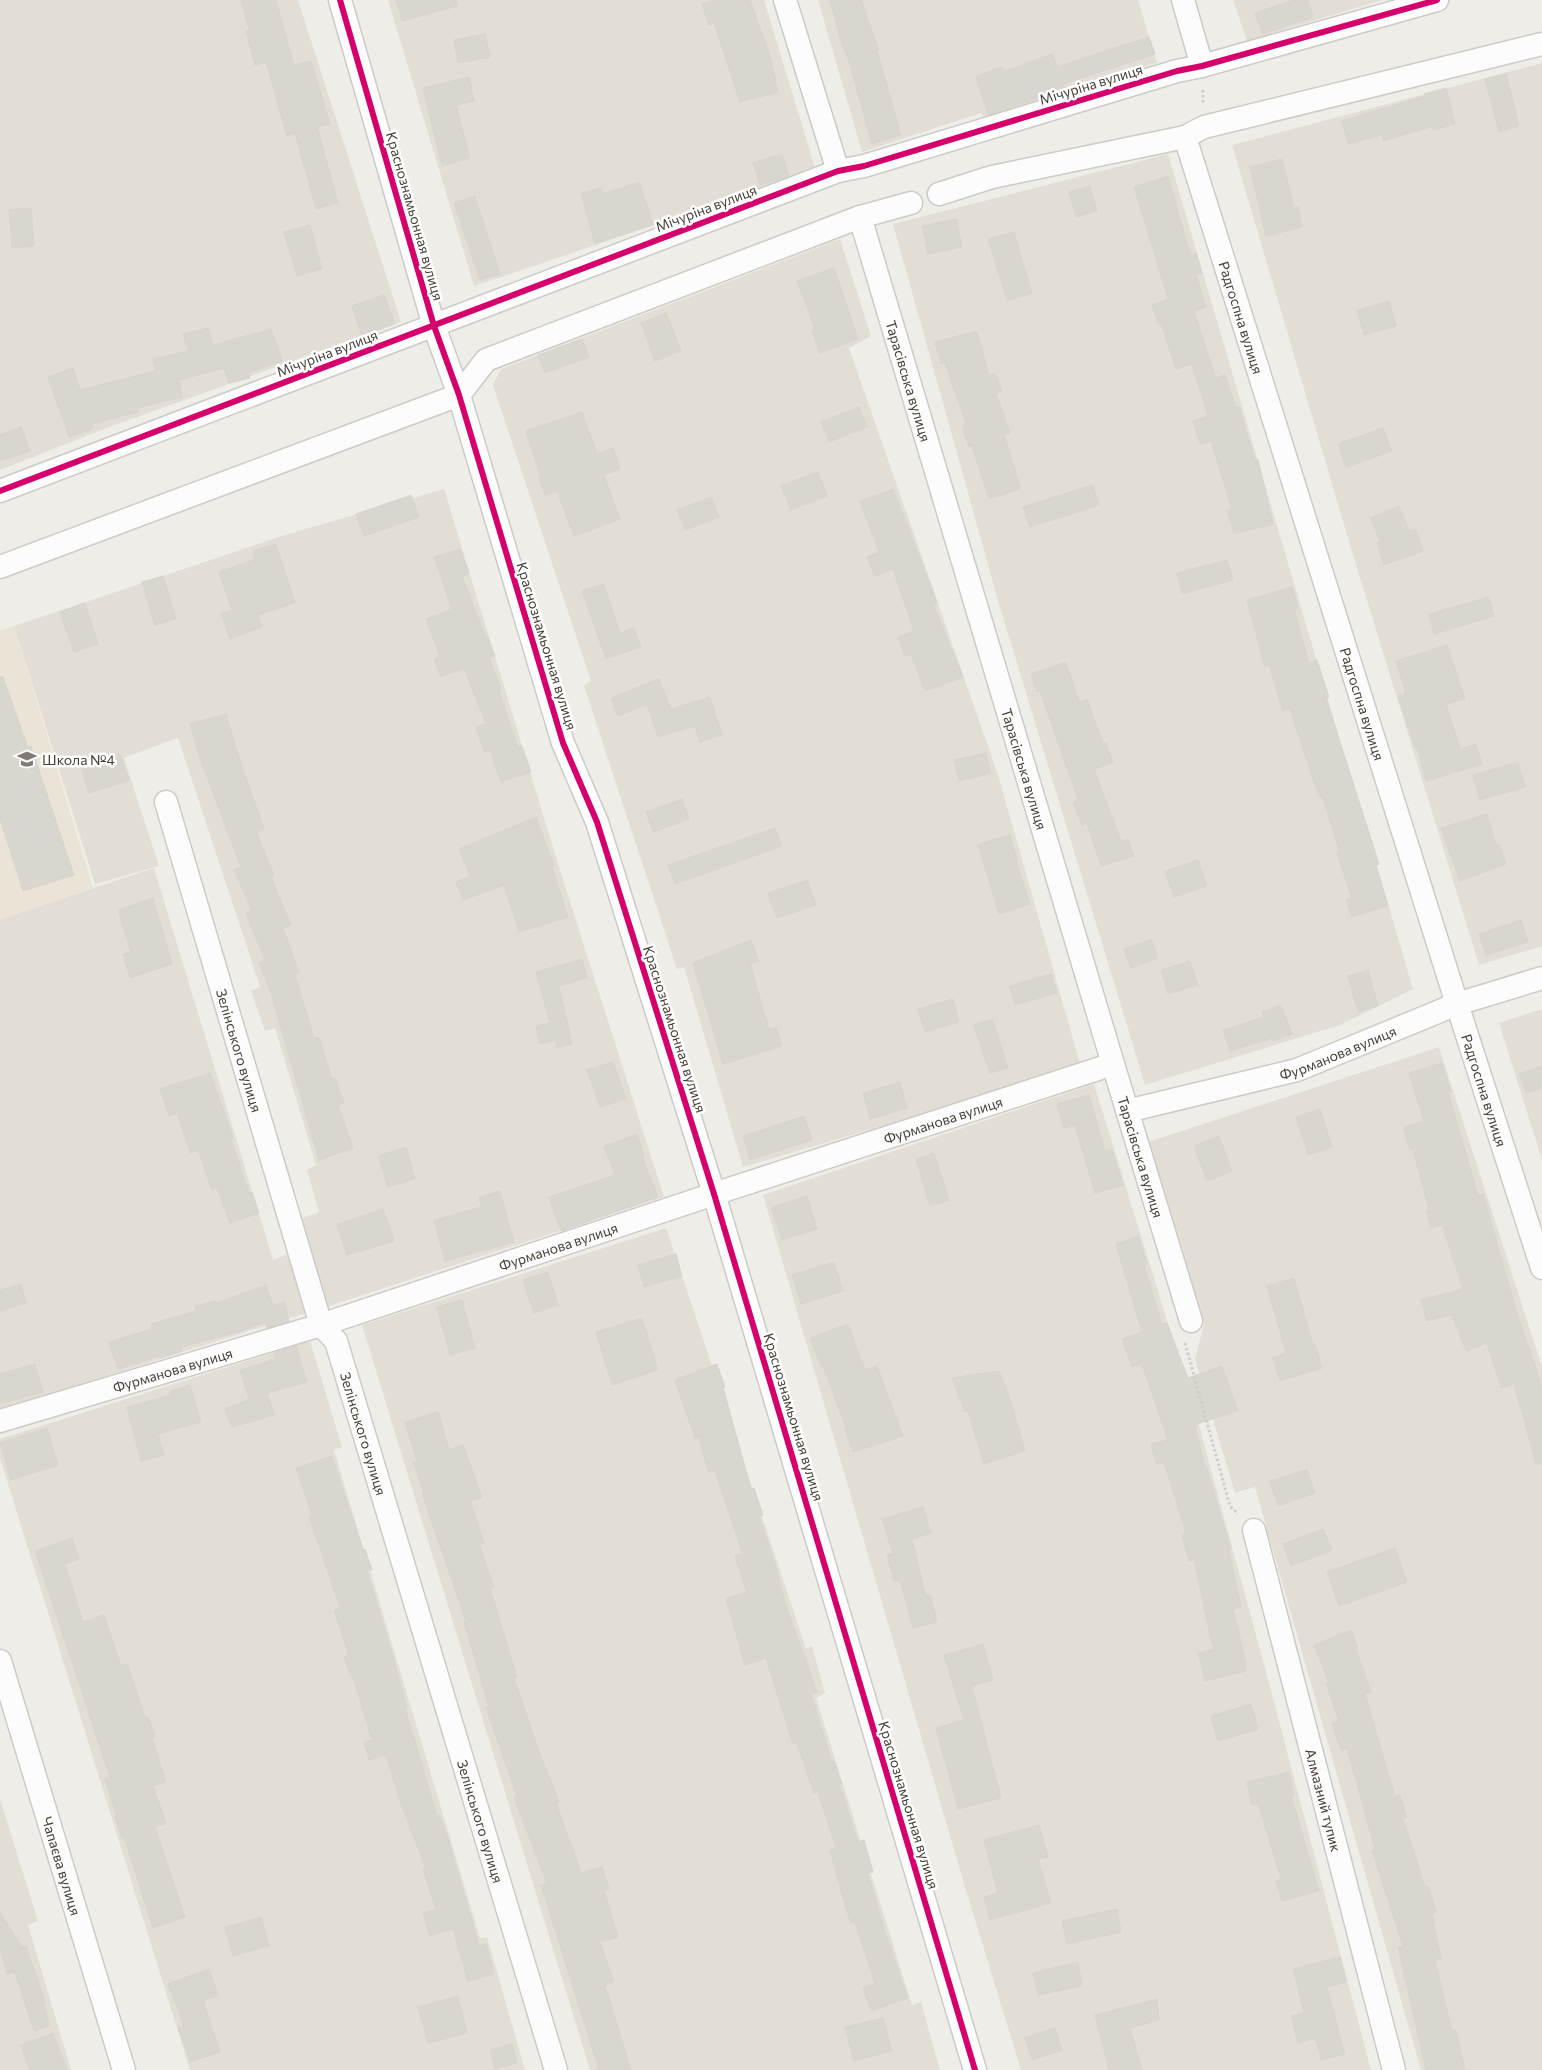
<svg xmlns="http://www.w3.org/2000/svg" width="1542" height="2070" font-family="Commissioner,sans-serif">
	<rect width="100%" height="100%" fill="#efede8"/>
	<g fill="#e3ded5">
		<path d="M0 0H298L401 322 104 429 0 470Z"/>
		<path d="M388 0H764L816 171 474 286Z"/>
		<path d="M818 0H1138L1157 63 1073 87 1074 92 984 119 981 113 862 152Z"/>
		<path d="M1233 0H1382L1247 41Z"/>
		<path d="M1542 63V946L1479 965 1350 545 1232 145Z"/>
		<path d="M1168 154 1413 989 1340 1025 1145 1085 999 604 893 224Z"/>
		<path d="M840 239 871 336 849 348 998 775 1081 1067 743 1167 684 967 677 969 584 686 591 681 493 385 501 369Z"/>
		<path d="M444 489 559 867 664 1197 326 1307 299 1219 319 1212 307 1170 316 1165 275 1028 265 1031 251 991 260 987 178 738 124 758 159 866 95 884 14 626 288 534Z"/>
		<path d="M154 868 273 1260 288 1254 306 1313 0 1410V919Z"/>
		<path d="M1542 1009V1160L1499 1023Z"/>
		<path d="M1439 1047 1542 1367V2070H1421L1255 1487 1235 1493 1195 1359 1204 1324 1148 1142Z"/>
		<path d="M1094 1084 1195 1411 1265 1668 1371 2070H1021L965 1887 763 1195Z"/>
		<path d="M666 1228 806 1649 812 1646 825 1693 816 1698 912 2005 921 2002 940 2070H590L362 1325Z"/>
		<path d="M310 1341 342 1447 334 1450 480 1938 487 1937 525 2070H190L0 1458V1439Z"/>
		<path d="M0 1799 38 1921 28 1925 71 2070H0Z"/>
	</g>
	<path fill="#eae4d7" d="M14 626 93 888 0 919V631Z"/>
	<g fill="#d9d6d0" stroke="#d7d4ce">
		<path d="M241 0H276L294 65 311 61 330 124 317 127 338 203 316 209 295 133 287 136 266 62 255 65 246 31 249 30Z"/>
		<path d="M396 0H456L457 6 402 21Z"/>
		<path d="M713 0H750L770 56 778 92 740 102 714 23 709 25 702 4Z"/>
		<path d="M830 0H861L879 50 877 51 901 135 872 144 849 61 841 41Z"/>
		<path d="M1294 0H1308L1313 17 1263 34 1255 13Z"/>
		<path d="M485 34 490 57 458 63 454 40Z"/>
		<path d="M1149 37 1155 54 1063 84 1065 89 988 115 976 76 1002 67 1003 72 1052 54 1057 67Z"/>
		<path d="M1506 74 1519 126 1499 132 1485 79Z"/>
		<path d="M469 77 474 101 456 105 470 158 442 166 423 88Z"/>
		<path d="M1446 88 1455 124 1433 130V126L1384 141 1382 135 1348 144 1342 121 1425 96 1424 94Z"/>
		<path d="M782 154 789 176 760 185 753 163Z"/>
		<path d="M1282 159 1294 208 1298 207 1302 227 1266 236 1250 167Z"/>
		<path d="M1168 176 1190 255 1196 253 1202 273 1196 275 1206 307 1194 311 1216 378 1225 375 1236 408 1239 407 1255 460 1258 459 1273 524 1234 534 1227 510 1232 509 1211 441 1200 444 1193 421 1208 416 1192 364 1176 369 1161 323 1158 324 1152 305 1168 299 1134 187Z"/>
		<path d="M639 182 653 224 595 244 581 193 601 188 603 194Z"/>
		<path d="M1090 186 1097 211 1076 217 1069 192Z"/>
		<path d="M475 196 500 274 480 280 454 203Z"/>
		<path d="M31 208 34 246 12 248 9 210Z"/>
		<path d="M956 219 962 247 928 254 922 226Z"/>
		<path d="M310 225 322 269 297 276 284 232Z"/>
		<path d="M1014 232 1032 293 1007 301 988 239Z"/>
		<path d="M834 268 858 339 820 353 812 330 815 329 797 281Z"/>
		<path d="M384 295 395 324 362 336 352 306Z"/>
		<path d="M1389 301 1396 326 1364 335 1357 310Z"/>
		<path d="M666 313 681 351 655 361 641 323Z"/>
		<path d="M208 328 213 345 271 329 282 361 248 373 250 378 229 383 224 368 179 380 182 397 137 408 138 412 92 424 94 428 69 437 48 377 73 368 80 390 156 371 153 359 188 351 183 334Z"/>
		<path d="M977 331 989 375 995 373 1002 391 996 393 1010 433 1004 435 1021 489 989 499 972 446 969 447 962 426 966 424 945 363 941 364 935 342Z"/>
		<path d="M582 339 589 357 545 373 538 355Z"/>
		<path d="M859 407 867 427 829 442 821 422Z"/>
		<path d="M582 412 597 454 613 448 620 469 604 475 620 519 574 536 557 491 545 495 538 474 540 473 526 431Z"/>
		<path d="M21 427 30 451 0 461V435Z"/>
		<path d="M1383 428 1392 451 1346 467 1338 444Z"/>
		<path d="M818 472 827 496 791 510 781 486Z"/>
		<path d="M1092 485 1099 505 1030 527 1023 507Z"/>
		<path d="M893 489 933 591 937 603 933 604 963 677 925 691 911 654 905 656 898 637 914 631 893 569 875 576 867 557 879 552 860 501Z"/>
		<path d="M411 495 419 517 364 536 356 514Z"/>
		<path d="M712 497 719 517 685 530 677 510Z"/>
		<path d="M1399 506 1409 531 1416 529 1423 551 1384 565 1377 543 1380 541 1371 518Z"/>
		<path d="M276 544 295 603 258 615 262 627 230 639 221 614 232 610 219 572 256 559 253 551Z"/>
		<path d="M460 549 469 573 462 576 486 638H488L495 656 489 658 501 689 499 690 518 748 522 746 531 772 501 782 490 750 484 752 476 727 486 724 464 668 441 677 434 659 440 656 426 619 452 609 434 557Z"/>
		<path d="M1227 560 1233 580 1182 594 1177 573Z"/>
		<path d="M163 576 176 619 155 625 142 582Z"/>
		<path d="M604 584 620 633 634 628 641 647 606 659 582 591Z"/>
		<path d="M1292 587 1298 608 1294 609 1309 663 1317 660 1329 697 1326 698 1379 864 1376 865 1388 906 1352 917 1346 900 1352 898 1337 853 1340 852 1322 796 1319 797 1290 709 1283 711 1269 665 1265 667 1247 600Z"/>
		<path d="M1489 597 1494 616 1434 634 1429 614Z"/>
		<path d="M85 603 98 644 74 652 60 612Z"/>
		<path d="M1447 645 1465 699 1446 704 1460 749 1476 744 1482 764 1426 781 1417 747 1415 748 1398 696 1406 693 1396 661Z"/>
		<path d="M1066 662 1079 702 1087 699 1103 744 1106 743 1113 763 1094 769 1121 841 1128 839 1134 856 1101 866 1087 823 1082 825 1073 802 1078 800 1040 691 1037 692 1031 674Z"/>
		<path d="M0 677H3L28 748 31 746 74 875 23 891 0 819Z"/>
		<path d="M659 679 671 709 710 697 722 735 700 742 695 726 658 737 647 704 618 716 611 698Z"/>
		<path d="M226 714 241 764 264 828 256 831 274 875 271 877 291 925 283 928 299 972 295 974 314 1038 319 1037 332 1079 335 1078 344 1103 338 1105 353 1148 319 1160 270 990 259 963 265 961 246 913 252 911 234 870 241 867 200 758 190 724Z"/>
		<path d="M986 753 991 773 959 781 954 760Z"/>
		<path d="M120 754 129 780 89 793 81 767Z"/>
		<path d="M1518 762 1525 787 1480 800 1473 775Z"/>
		<path d="M682 799 689 819 653 832 646 812Z"/>
		<path d="M1487 814 1496 845 1499 844 1506 864 1460 881 1441 828Z"/>
		<path d="M536 817 554 866 552 867 568 917 519 932 504 885 463 900 456 882 470 876 459 849Z"/>
		<path d="M775 828 782 846 675 884 668 865Z"/>
		<path d="M1010 835 1017 861 1016 862 1030 904 999 914 978 844Z"/>
		<path d="M1198 860 1207 886 1174 897 1165 871Z"/>
		<path d="M807 880 816 905 777 918 768 893Z"/>
		<path d="M153 898 172 964 130 978 123 954 131 952 118 910Z"/>
		<path d="M1521 920 1528 942 1486 955 1479 934Z"/>
		<path d="M1151 939 1158 958 1131 968 1124 949Z"/>
		<path d="M751 940 759 961 750 964 769 1029 776 1027 782 1046 723 1064 693 963Z"/>
		<path d="M582 959 587 978 559 986 572 1044 557 1048 555 1040 540 1044 536 1026 550 1023 536 972Z"/>
		<path d="M1190 961 1198 985 1168 994 1161 970Z"/>
		<path d="M1368 970 1378 1006 1358 1012 1348 976Z"/>
		<path d="M1051 974 1057 993 1015 1005 1009 986Z"/>
		<path d="M953 999 959 1022 925 1032 918 1009Z"/>
		<path d="M1281 1005 1292 1034 1273 1041 1272 1038 1230 1051 1223 1030 1264 1017 1262 1012Z"/>
		<path d="M992 1019 1008 1068 990 1073 974 1025Z"/>
		<path d="M613 1062 626 1099 600 1107 587 1070Z"/>
		<path d="M1442 1063 1451 1092H1448L1478 1195 1483 1194 1517 1313 1542 1386V1464H1536L1514 1384 1501 1388 1487 1343 1466 1351 1452 1315 1427 1321 1421 1300 1463 1289 1442 1225 1431 1228 1426 1210 1429 1209 1413 1150H1410L1403 1127 1424 1121 1409 1073Z"/>
		<path d="M1542 1066V1088L1526 1093 1519 1074Z"/>
		<path d="M210 1073 233 1138 231 1139 249 1193 252 1192 259 1213 230 1223 217 1188 212 1190 198 1150 191 1153 177 1113 169 1116 160 1089Z"/>
		<path d="M900 1082 907 1108 870 1119 863 1093Z"/>
		<path d="M1089 1095 1105 1152 1112 1149 1123 1185 1095 1193 1075 1125 1064 1128 1057 1104Z"/>
		<path d="M1320 1109 1332 1147 1308 1155 1296 1117Z"/>
		<path d="M804 1116 812 1140 750 1160 743 1136Z"/>
		<path d="M637 1134 644 1155 642 1156 658 1197 561 1231 549 1197 615 1175 604 1146Z"/>
		<path d="M1219 1136 1232 1171 1207 1181 1194 1146Z"/>
		<path d="M406 1147 415 1179 388 1187 378 1156Z"/>
		<path d="M934 1153 949 1200 930 1206 916 1159Z"/>
		<path d="M500 1191 514 1242 445 1261 434 1220 482 1207 479 1197Z"/>
		<path d="M807 1196 817 1229 782 1240 771 1207Z"/>
		<path d="M383 1209 394 1241 347 1255 337 1224Z"/>
		<path d="M1138 1236 1147 1264 1144 1265 1162 1324 1167 1323 1188 1378 1222 1366 1238 1410 1195 1425 1205 1469H1207L1231 1549 1229 1550 1241 1607 1233 1609 1246 1663V1671L1205 1681 1198 1653 1213 1649 1194 1559 1189 1561 1182 1534 1186 1533 1164 1462 1156 1464 1151 1444 1168 1440 1142 1364 1132 1367 1122 1339 1142 1332 1116 1244Z"/>
		<path d="M676 1254 682 1276 644 1287 638 1265Z"/>
		<path d="M834 1262 843 1291 801 1304 792 1275Z"/>
		<path d="M548 1272 558 1305 534 1313 523 1280Z"/>
		<path d="M1294 1278 1313 1345 1315 1344 1322 1368 1280 1381 1273 1358 1286 1353 1267 1286Z"/>
		<path d="M21 1284 26 1303 0 1311V1290Z"/>
		<path d="M266 1285 273 1305 284 1302 289 1321 267 1328 265 1322 239 1332 181 1347 182 1351 160 1358 159 1356 118 1369 109 1342 152 1329 151 1324 196 1311 195 1306 216 1301V1303Z"/>
		<path d="M462 1300 475 1348 450 1355 437 1307Z"/>
		<path d="M642 1318 658 1370 612 1385 596 1332Z"/>
		<path d="M848 1324 865 1370 877 1366 903 1436 853 1452 845 1429 846 1428 823 1366H821L810 1338Z"/>
		<path d="M296 1346 307 1382 267 1393 274 1415 232 1427 225 1409 249 1399 240 1370 276 1359 274 1353Z"/>
		<path d="M35 1364 43 1392 0 1404V1374Z"/>
		<path d="M717 1364 725 1387H723L751 1489 754 1488 763 1515 759 1516 775 1564 785 1603 817 1692 811 1694 832 1762 834 1761 842 1784H839L858 1842 864 1840 873 1872 868 1873 885 1932 908 1998 871 2011 863 1988 875 1984 855 1922 851 1923 844 1902 830 1850 836 1848 818 1792 814 1793 797 1743 793 1744 766 1658 745 1665 726 1598 747 1592 735 1556 742 1553 715 1470 708 1472 699 1437 695 1438 675 1380Z"/>
		<path d="M999 1371 1012 1405 1025 1451 984 1464 968 1411 965 1412 952 1378Z"/>
		<path d="M190 1385 201 1422 158 1434 164 1455 141 1461 127 1407 171 1395 170 1391Z"/>
		<path d="M438 1412 449 1450 463 1445 482 1497 470 1501 484 1543 479 1544 494 1587 490 1588 517 1677 514 1678 536 1743 559 1802 556 1803 581 1873 602 1867 609 1889 604 1890 618 1937 600 1942 614 1982 605 1985 631 2070H599L541 1885 547 1883 514 1798 517 1796 486 1708 489 1707 464 1622 466 1621 422 1494 424 1493 413 1462 417 1461 405 1422Z"/>
		<path d="M47 1428 58 1465 11 1480 0 1443Z"/>
		<path d="M332 1456 363 1550 365 1549 372 1570 367 1571 395 1663H394L407 1707 405 1708 437 1816 439 1815 448 1838 479 1946 486 1944 494 1974 468 1981 453 1929 429 1936 423 1913 436 1909 423 1869 426 1868 402 1807 386 1755 369 1760 364 1742 372 1740 353 1677H351L344 1657 349 1655 334 1610 340 1608 309 1516 312 1515 296 1468Z"/>
		<path d="M1307 1469 1315 1493 1278 1506 1270 1481Z"/>
		<path d="M923 1507 931 1533 912 1539 926 1596 930 1595 937 1622 913 1628 900 1580 894 1581 887 1555 893 1554 882 1519Z"/>
		<path d="M1323 1529 1332 1550 1291 1566 1283 1544Z"/>
		<path d="M72 1538 79 1559 65 1564 83 1622 104 1615 121 1666 127 1664 145 1718 148 1717 155 1737 152 1738 166 1782 153 1786 166 1823 155 1827 185 1917 153 1928 124 1837 122 1838 115 1817H117L105 1779 110 1777 35 1551Z"/>
		<path d="M1395 1548 1407 1582 1339 1606 1327 1572Z"/>
		<path d="M1351 1630 1358 1648 1356 1649 1371 1692 1365 1694 1395 1797 1400 1795 1407 1818 1403 1819 1425 1887 1428 1886 1436 1912 1432 1913 1441 1959 1435 1961 1452 2031 1456 2030 1465 2070H1426L1398 1947 1403 1946 1372 1850 1375 1849 1347 1748 1341 1750 1332 1723 1339 1721 1326 1683 1329 1682 1314 1645Z"/>
		<path d="M983 1644 993 1680 972 1686 1001 1798 958 1809 936 1728 964 1720 944 1655Z"/>
		<path d="M1251 1704 1258 1729 1218 1741 1211 1716Z"/>
		<path d="M1289 1772 1294 1795 1291 1796 1319 1891 1282 1901 1276 1881 1281 1879 1258 1803 1252 1805 1247 1782Z"/>
		<path d="M1039 1825 1048 1857 1038 1859 1051 1903 990 1920 984 1897 998 1893 984 1840Z"/>
		<path d="M1117 1909 1121 1932 1067 1944 1062 1921Z"/>
		<path d="M0 1912 22 1947 26 1946 46 2005 44 2006 50 2026 34 2031 15 1972 7 1974 0 1950Z"/>
		<path d="M261 1917 269 1946 233 1956 225 1927Z"/>
		<path d="M1340 1957 1346 1982 1327 1987 1345 2054 1321 2060 1316 2038 1298 2043 1291 2016 1304 2013 1293 1969Z"/>
		<path d="M1078 1962 1082 1986 1038 1995 1033 1973Z"/>
		<path d="M209 1969 218 1995 203 2001 220 2052 190 2062 178 2027 184 2026 168 1984Z"/>
		<path d="M458 1996 467 2033 428 2043 418 2007Z"/>
		<path d="M1157 1999 1159 2020 1130 2028 1142 2070H1109L1095 2015Z"/>
		<path d="M883 2018 892 2051 854 2061 845 2027Z"/>
		<path d="M1055 2028 1062 2050 1032 2060 1025 2038Z"/>
		<path d="M53 2033 67 2070H30L21 2045Z"/>
		<path d="M512 2044 517 2063 495 2069 490 2050Z"/>
	</g>
	<g fill="none" stroke-linecap="round" stroke-linejoin="round">
		<g stroke="#cdcbc6" stroke-width="25">
			<g id="minor">
				<path d="M340 0 434 326 459 395 563 743 597 822 714 1194 975 2070"/>
				<path d="M785 0 838 171"/>
				<path d="M1183 0 1202 66"/>
				<path id="s1" d="M1185 137 1457 1004 1542 1268"/>
				<path d="M939 194 992 177 1185 137 1204 127 1542 44"/>
				<path id="s2" d="M860 217 1113 1064 1191 1321"/>
				<path d="M0 491 838 171 864 166 1177 71 1202 66 1437 0"/>
				<path d="M0 567 459 395 486 360 860 217 911 203"/>
				<path id="s3" d="M166 802 321 1325 336 1341 556 2070"/>
				<path id="s4" d="M1127 1111 1297 1070 1457 1004 1542 978"/>
				<path id="s5" d="M0 1421 321 1325 714 1194 1113 1064"/>
				<path id="s6" d="M1254 1530 1394 2070"/>
				<path id="s7" d="M0 1661 124 2070"/>
			</g>
		</g>
		<g stroke="#d0cdca" stroke-width="3" stroke-dasharray="2.5 2.5" stroke-linecap="butt">
			<path d="M1203 90V104"/>
			<path d="M1185 1343 1230 1506 1238 1514"/>
		</g>
		<use href="#minor" stroke="#fdfcfc" stroke-width="22"/>
		<g stroke="#fff" stroke-width="9">
			<g id="cycleway">
				<path d="M340 0 434 326 459 395 563 743 597 822 714 1194 975 2070"/>
				<path d="M0 491 838 171 864 166 1177 71 1202 66 1437 0"/>
			</g>
		</g>
		<use href="#cycleway" stroke="#d6006c" stroke-width="6"/>
	</g>
	<defs>
		<g id="school-bare" transform="scale(1.5)"><path d="M0-5L7-2L0 1L-7-2ZM-4 1L0 2.5L4 1V4Q0 6-4 4Z" fill="#807b74" stroke="#fff" stroke-width="2.5" paint-order="stroke"/></g>
	</defs>
	<g fill-rule="evenodd">
		<use href="#school-bare" x="27" y="759"/>
	</g>
	<g text-anchor="middle" dominant-baseline="central" stroke-width="5" stroke-linejoin="round" paint-order="stroke">
		<g font-size="14" fill="#453e35" stroke="#fff">
			<text transform="translate(1091 84) rotate(-17)">Мічуріна вулиця</text>
			<text transform="translate(706 208) rotate(-21)">Мічуріна вулиця</text>
			<text transform="translate(415 216) rotate(74)">Краснознамьонная вулиця</text>
			<text stroke="none"><textPath href="#s1" startOffset="189">Радгоспна вулиця</textPath></text>
			<text transform="translate(327 353) rotate(-21)">Мічуріна вулиця</text>
			<text stroke="none"><textPath href="#s2" startOffset="171">Тарасівська вулиця</textPath></text>
			<text transform="translate(547 646) rotate(73)">Краснознамьонная вулиця</text>
			<text stroke="none"><textPath href="#s1" startOffset="594">Радгоспна вулиця</textPath></text>
			<text stroke="none"><textPath href="#s2" startOffset="576">Тарасівська вулиця</textPath></text>
			<text transform="translate(675 1029) rotate(72)">Краснознамьонная вулиця</text>
			<text stroke="none"><textPath href="#s3" startOffset="259">Зелінського вулиця</textPath></text>
			<text stroke="none"><textPath href="#s4" startOffset="219">Фурманова вулиця</textPath></text>
			<text stroke="none"><textPath href="#s1" startOffset="999">Радгоспна вулиця</textPath></text>
			<text stroke="none"><textPath href="#s5" startOffset="990">Фурманова вулиця</textPath></text>
			<text stroke="none"><textPath href="#s2" startOffset="981">Тарасівська вулиця</textPath></text>
			<text stroke="none"><textPath href="#s5" startOffset="585">Фурманова вулиця</textPath></text>
			<text stroke="none"><textPath href="#s5" startOffset="180">Фурманова вулиця</textPath></text>
			<text transform="translate(794 1417) rotate(73)">Краснознамьонная вулиця</text>
			<text stroke="none"><textPath href="#s3" startOffset="664">Зелінського вулиця</textPath></text>
			<text stroke="none"><textPath href="#s6" startOffset="279">Алмазний тупик</textPath></text>
			<text transform="translate(909 1805) rotate(73)">Краснознамьонная вулиця</text>
			<text stroke="none"><textPath href="#s3" startOffset="1069">Зелінського вулиця</textPath></text>
			<text stroke="none"><textPath href="#s7" startOffset="214">Чапаєва вулиця</textPath></text>
		</g>
		<g font-size="14" fill="#453e35" stroke="#fff" text-anchor="start">
			<text x="42" y="759">Школа №4</text>
		</g>
	</g>
</svg>
